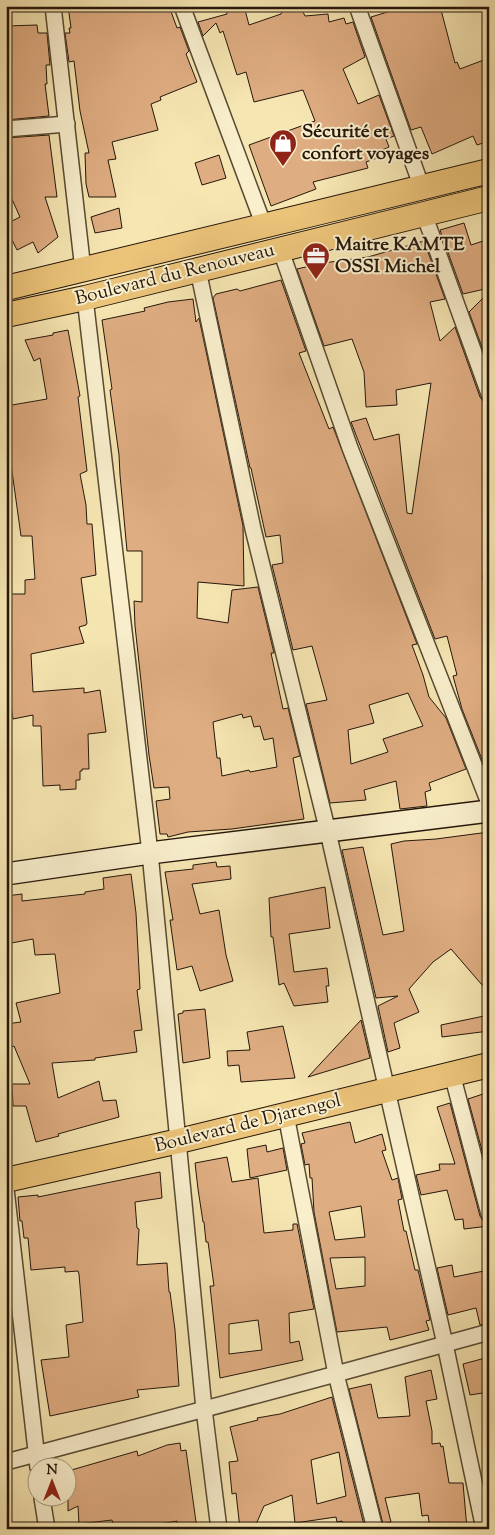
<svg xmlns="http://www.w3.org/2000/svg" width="495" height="1535" font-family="'Sorts Mill Goudy',serif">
	<rect width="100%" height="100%" fill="#f6e6b2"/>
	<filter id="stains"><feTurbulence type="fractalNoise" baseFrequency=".004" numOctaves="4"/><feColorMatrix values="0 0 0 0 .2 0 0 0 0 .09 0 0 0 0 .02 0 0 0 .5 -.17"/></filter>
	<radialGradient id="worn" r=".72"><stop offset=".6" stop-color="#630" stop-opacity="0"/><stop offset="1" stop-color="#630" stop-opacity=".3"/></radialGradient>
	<g fill="#dfad82" stroke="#24160a" fill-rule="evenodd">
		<path d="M68 6H169L177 28 180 27 189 51 186 54 197 82 160 97 161 100 151 104 158 130 112 142 116 159 108 160 116 197H89L86 184 85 153H89L80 111 74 61 69 62 65 33H70L69 28H71Z"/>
		<path d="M225 6H244L249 25 281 14 285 6H300L305 16 328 14 329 22 344 18 346 24 353 22 365 57 343 69 358 104 379 95 394 136 386 139 389 147 378 152 380 157 366 162 368 168 313 182 316 189 271 206 249 145 315 121 303 90 254 102 246 72 237 75 223 31 220 33 216 23 203 36 198 22 227 14Z"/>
		<path d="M393 6H409L410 12 440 6 455 63 457 62 460 69 489 58V141L477 145 473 136 432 154 421 127 411 130 371 17 394 10Z"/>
		<path d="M37 25 38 33H47L50 65H46L47 84H45L49 116 6 120V26Z"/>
		<path d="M49 135 57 197H45L58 237 38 253 33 242 17 250 6 228V224L20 217 6 186V138Z"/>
		<path d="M219 155 226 178 202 185 195 163Z"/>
		<path d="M119 208 122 228 95 233 91 217Z"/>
		<path d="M464 223 471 245 489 239V288L463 294 440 230Z"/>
		<path d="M424 241 445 299 430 302 440 341 455 327 480 397 483 401 489 403V549L485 550 483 579 489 578V777L462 709 453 676 457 675 447 636 435 639 351 422 366 418 374 440 399 434 407 513 412 514 431 383 396 390 397 405 366 407 364 372 352 339 324 346 297 269 323 263 368 257Z"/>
		<path d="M281 280 306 351 299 353 329 429 333 427 417 644 412 645 423 675 429 697 446 718 466 769 429 783 431 790 425 792 427 806 400 809 396 781 364 790 366 800 330 803 306 704 327 700 312 646 293 650 272 565 283 563 280 535 266 537 251 468H250L213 298 216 294 237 289 240 291ZM408 693 423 726 383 739 388 752 351 764 348 730 374 723 369 705Z"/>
		<path d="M489 292V366L469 312Z"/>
		<path d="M193 299 196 322 199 318 243 526 244 586 198 582 197 618 228 623 232 590 258 587 274 653H271L283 709 288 708 300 756 293 758 304 819 232 829 188 832 168 837 167 834H160L156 801 170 799 169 787 154 788 149 755 135 626 134 601 142 602V551H127L120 475 119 455 110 390 112 389 102 320 145 311 144 308 168 302ZM242 714 243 718 251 716 254 727 260 726 264 740 273 738 277 767 250 772 249 770 222 776 220 758H217L213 722Z"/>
		<path d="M68 330 80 396 78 397 87 471 80 474 86 505 87 524H92L96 575 81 578 87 623 86 625 79 627 84 643 31 654 33 692 84 688V693L100 690 106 732 88 734 89 769H82V771H80V780H76V789L60 790V785L43 786 41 726H33V715L13 719 11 705 6 706V594H25V580L35 579 32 536H21L6 428V406L47 399 40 358 34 361 25 340 53 335V333Z"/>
		<path d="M489 832V993L451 949 433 962 409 989 419 1012 394 1023 400 1048 388 1052 378 1006 398 996 376 998 342 850 363 847 383 935 404 931 391 844 404 841 436 839Z"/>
		<path d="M216 862 217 867 230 866 231 879 192 884 200 914 219 910 226 955 233 981 200 991 192 966 177 970 170 920H173L165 872 193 869V865Z"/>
		<path d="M131 874 136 913 140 989 137 990 142 1030 134 1031 137 1052 95 1058V1060L52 1063 58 1098 99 1081 103 1101 116 1100 119 1117 58 1134 59 1136 36 1142 26 1106H13L12 1084H30L14 1046 12 1047 6 1030V1024L21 1022 16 1003 60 993 55 954 35 955 33 939 6 944V896L22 894V901L85 894V892L104 889 103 878Z"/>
		<path d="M325 887 330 928 289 934 294 972 327 968 329 986H326L328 1002 294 1006 284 983 279 985 273 937H271L269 898Z"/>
		<path d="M205 1009 210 1058 183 1063 178 1014 183 1013V1011Z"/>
		<path d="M489 1015V1031L442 1037 441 1025Z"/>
		<path d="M361 1020 370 1058 308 1077Z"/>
		<path d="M283 1026 295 1078 241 1082 239 1065 228 1066 227 1051 250 1050 247 1032Z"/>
		<path d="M483 1094 489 1109V1176L468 1099Z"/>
		<path d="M450 1103 480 1216 483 1221 489 1223V1226L464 1229 463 1219 455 1220 447 1190 421 1195 416 1175 440 1170 439 1164H455L437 1107Z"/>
		<path d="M350 1122 355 1143 382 1134 386 1150 382 1151 392 1180 398 1178 402 1199 398 1200 404 1231H406L415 1270H418L430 1320 426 1321 429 1330 390 1340 387 1327 337 1332 314 1212 312 1178H310L309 1164 305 1165 301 1144 305 1143 302 1133ZM361 1206 365 1237 335 1240 329 1212ZM365 1257V1286L336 1289 330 1258Z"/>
		<path d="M266 1145 267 1152 283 1148 287 1170 250 1178 247 1149Z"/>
		<path d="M227 1157 232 1182 258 1178 264 1233 293 1230V1224H297L314 1309 289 1313 290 1343 299 1341 303 1360 220 1378 210 1286H214L208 1242H206L204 1222H203L198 1189 195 1163ZM258 1320 262 1350 229 1354V1324Z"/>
		<path d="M160 1172 162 1198 135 1202 137 1228 139 1229 137 1265 167 1263 169 1292H170L175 1330 179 1386 137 1390 139 1397 50 1416 41 1360 69 1357 66 1325 83 1322 79 1274 78 1271 65 1272V1267L31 1270 28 1238H24L22 1221H20L18 1197 38 1195V1197Z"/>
		<path d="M452 1265 454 1277 489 1270V1323L480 1325 476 1308 448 1315 437 1268Z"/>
		<path d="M489 1357V1392L470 1395 463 1364Z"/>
		<path d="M431 1370 437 1399 426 1401 432 1431V1444L440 1443 441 1447 443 1446 449 1483H463L467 1529H430L428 1515 422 1516 419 1493 385 1498 391 1522 383 1524 349 1389 371 1384 378 1418 410 1416 405 1377Z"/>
		<path d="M332 1397 365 1529H345L342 1521 337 1522 336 1517 295 1523 292 1495 264 1506 254 1529H240L236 1493 232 1494 229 1462 238 1461 230 1427 258 1420 257 1418 280 1414ZM339 1452 346 1496 317 1504 311 1460Z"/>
		<path d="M180 1443 181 1451 186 1450 197 1529H178L177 1521 143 1527V1529H114L112 1520 79 1524 78 1506 68 1511V1471L137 1451 138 1456 167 1445Z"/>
	</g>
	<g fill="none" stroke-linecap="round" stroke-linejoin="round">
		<g stroke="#584a34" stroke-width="18">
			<g id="street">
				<path d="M53 6 83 270"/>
				<path d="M182 6 264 226"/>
				<path d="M357 6 422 188"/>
				<path d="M6 129 67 124"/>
				<path d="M424 214 489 394"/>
				<path d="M280 248 350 448 489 803"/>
				<path d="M198 270 253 529 328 832 445 1344 484 1529"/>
				<path d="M85 298 150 853 204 1409 219 1529"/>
				<path d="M452 1074 489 1214"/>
				<path d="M286 1115 336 1374 375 1529"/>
				<path d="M6 1189 38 1468"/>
				<path d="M6 1462 336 1374 489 1332"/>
				<path d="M42 1498 47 1529"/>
			</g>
		</g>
		<g stroke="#24160a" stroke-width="24">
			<path id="secondary" d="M6 874 150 853 489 811"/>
		</g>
		<g stroke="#24160a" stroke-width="26">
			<g id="primary">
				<path d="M6 288C167 250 328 210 489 171"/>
				<path d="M6 315 85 298 489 198"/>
				<path d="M6 1180 179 1141 489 1065"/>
			</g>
		</g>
		<use href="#street" stroke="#f9efcd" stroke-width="15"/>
		<use href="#secondary" stroke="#f9efcd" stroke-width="21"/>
		<use href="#primary" stroke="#ebc379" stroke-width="24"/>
	</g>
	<defs>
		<g id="shop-pin" transform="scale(1.4375)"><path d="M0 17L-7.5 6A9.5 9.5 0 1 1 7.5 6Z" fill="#8f2418" stroke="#f9efcd"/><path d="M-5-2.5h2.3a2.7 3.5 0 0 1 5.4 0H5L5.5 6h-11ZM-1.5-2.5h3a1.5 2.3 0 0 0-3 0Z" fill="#fff"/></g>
		<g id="office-pin" transform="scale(1.4375)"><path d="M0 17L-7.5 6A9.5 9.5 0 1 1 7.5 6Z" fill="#8f2418" stroke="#f9efcd"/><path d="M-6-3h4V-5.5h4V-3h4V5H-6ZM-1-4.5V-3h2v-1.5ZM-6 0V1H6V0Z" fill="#fff"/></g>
	</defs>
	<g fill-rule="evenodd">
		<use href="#shop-pin" x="283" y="143"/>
		<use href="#office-pin" x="316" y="256"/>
	</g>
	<g text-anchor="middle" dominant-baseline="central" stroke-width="4" stroke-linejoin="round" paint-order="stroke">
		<g font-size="19" font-weight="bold" fill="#24160a" stroke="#f9efcd" text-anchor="start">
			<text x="302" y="132">Sécurité et<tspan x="302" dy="22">confort voyages</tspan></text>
			<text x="335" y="245">Maitre KAMTE<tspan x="335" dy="22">OSSI Michel</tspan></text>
		</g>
		<g font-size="19" fill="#24160a" stroke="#f9efcd">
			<text transform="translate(175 275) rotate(-14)">Boulevard du Renouveau</text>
			<text transform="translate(248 1124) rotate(-14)">Boulevard de Djarengol</text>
		</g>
	</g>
	<rect width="495" height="1535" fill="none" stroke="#f6e6b2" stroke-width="25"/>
	<rect x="8" y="8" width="480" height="1520" fill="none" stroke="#24160a" stroke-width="2.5"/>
	<rect x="12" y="12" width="470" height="1510" fill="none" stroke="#24160a"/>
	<g transform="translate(52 1482)"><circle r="24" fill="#f9efcd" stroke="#a4987f"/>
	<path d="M0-4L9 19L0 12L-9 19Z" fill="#8f2418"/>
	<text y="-8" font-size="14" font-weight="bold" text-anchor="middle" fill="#24160a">N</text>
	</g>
	<rect width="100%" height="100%" filter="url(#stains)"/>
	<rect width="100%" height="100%" fill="url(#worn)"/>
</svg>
